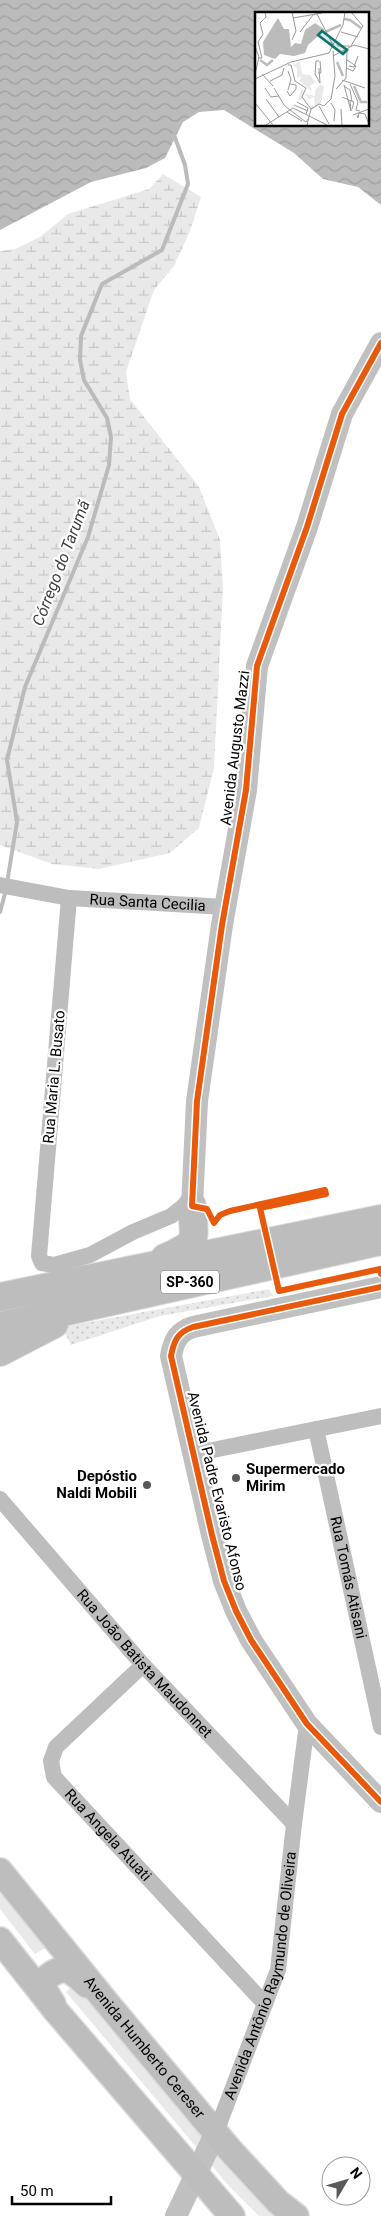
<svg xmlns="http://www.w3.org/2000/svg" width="381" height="2216" font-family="Roboto,sans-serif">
	<defs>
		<pattern id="wetland-marsh" width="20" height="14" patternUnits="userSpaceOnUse" patternTransform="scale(1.25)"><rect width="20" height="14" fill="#e9e9e9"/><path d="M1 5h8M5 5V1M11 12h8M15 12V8" fill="none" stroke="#c6c6c6"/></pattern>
		<pattern id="park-dots" width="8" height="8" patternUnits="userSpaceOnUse" patternTransform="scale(1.25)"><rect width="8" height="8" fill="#e9e9e9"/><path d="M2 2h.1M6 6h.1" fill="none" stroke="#c6c6c6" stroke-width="1.8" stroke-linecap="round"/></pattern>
		<pattern id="water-waves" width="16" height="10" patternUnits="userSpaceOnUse" patternTransform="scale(1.25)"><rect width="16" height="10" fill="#bbb"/><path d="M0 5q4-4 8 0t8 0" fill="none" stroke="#9f9f9f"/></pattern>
	</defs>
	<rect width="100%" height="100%" fill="#fff"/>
	<g fill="#e9e9e9">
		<path d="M0 1880 47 1947 35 1954 0 1909Z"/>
		<path d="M75 1983 286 2216H259L229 2186 66 1992Z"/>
	</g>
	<path fill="url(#wetland-marsh)" d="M163 174 201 197 190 231 174 266 154 290 126 372 130 399 199 487 220 540 223 589 214 768 199 828 170 853 99 869 52 864 0 845V251L15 249 40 237 68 214 149 189Z"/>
	<path fill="url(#park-dots)" d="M269 1289 273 1296 160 1316 71 1345 62 1327Z"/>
	<path fill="url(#water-waves)" fill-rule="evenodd" d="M0 0H381V205L358 187 323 179 294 153 224 110 199 112 183 122 165 158 146 168 91 182 0 230ZM256 14H367V125H256Z"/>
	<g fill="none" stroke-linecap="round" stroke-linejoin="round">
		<g stroke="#bbb" stroke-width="4">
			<path d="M7 883 17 822 7 760 25 687 88 537 109 465 111 437 107 418 84 380 80 360 81 336 102 284 162 250 188 184 185 165 174 135"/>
			<path d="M0 912 6 890"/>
		</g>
		<g stroke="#dbdbdb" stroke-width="28">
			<g id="primary">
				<path id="s6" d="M0 1871 107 2003 230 2150 278 2202 296 2216"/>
				<path d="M0 1940 56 2011 232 2216"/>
				<path d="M53 2004C50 1999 45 1992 44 1986 44 1981 46 1978 49 1976 65 1963 74 1973 87 1985"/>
			</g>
		</g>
		<g stroke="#dbdbdb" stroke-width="30">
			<g id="highway">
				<path d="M165 1258C200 1242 194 1242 192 1206"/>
				<path d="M0 1297 381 1219"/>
				<path d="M0 1326 381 1241"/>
				<path d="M0 1352 54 1324"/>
			</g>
		</g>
		<g stroke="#bdbdbd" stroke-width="16">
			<path id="s1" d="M0 885 69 898 225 907"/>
			<path d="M69 898 39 1256 42 1263 54 1265 90 1255 133 1232 171 1216 193 1199"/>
			<path id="s2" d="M316 1429 381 1727"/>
			<path d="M193 1454 381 1416"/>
			<path id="s3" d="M0 1499 143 1665 294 1824"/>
			<path id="s4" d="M143 1665 56 1747 51 1761 54 1777 265 2004"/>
			<path id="s5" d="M216 2132 278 1970 294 1824 307 1724"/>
		</g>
		<g stroke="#c0c0c0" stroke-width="22">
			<path d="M192 1206 197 1101 222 925 246 790 257 666 307 527 342 414 381 343"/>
			<path d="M381 1287 193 1327C178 1332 174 1340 171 1356L212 1535 224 1581 236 1611 251 1640 307 1724 381 1802"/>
			<path d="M176 2216 216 2132"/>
		</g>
		<use href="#primary" stroke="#bdbdbd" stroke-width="25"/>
		<use href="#highway" stroke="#bdbdbd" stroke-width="28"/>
		<g stroke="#fff" stroke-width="9">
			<g id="cycleway">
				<path d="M381 343 342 414 307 527 257 666 246 790 222 925 197 1101 192 1206 207 1209 214 1223 220 1215 230 1211 325 1190 326 1194 260 1208 279 1291 380 1269 381 1274"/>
				<path d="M381 1287 193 1327C178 1332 174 1340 171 1356L212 1535 224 1581 236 1611 251 1640 307 1724 381 1802"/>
			</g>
		</g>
		<use href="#cycleway" stroke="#e8590c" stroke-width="6"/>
	</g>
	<g fill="#595959" stroke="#fff" stroke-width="2">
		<circle cx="236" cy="1478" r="5"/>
		<circle cx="147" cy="1485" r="5"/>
	</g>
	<g text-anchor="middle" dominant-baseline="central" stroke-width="4.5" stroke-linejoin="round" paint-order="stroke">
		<rect fill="#fff" stroke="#4c4c4c" stroke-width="1" x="161" y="1270.5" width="58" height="23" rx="4"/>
		<g font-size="14" font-weight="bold" fill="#000">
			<text x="190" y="1282">SP-360</text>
		</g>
		<g font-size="15" fill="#000" stroke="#fff">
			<text transform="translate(235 748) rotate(-83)">Avenida Augusto Mazzi</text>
			<text stroke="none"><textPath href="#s1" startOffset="149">Rua Santa Cecilia</textPath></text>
			<text transform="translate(54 1077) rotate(-85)">Rua Maria L. Busato</text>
			<text transform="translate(217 1491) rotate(76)">Avenida Padre Evaristo Afonso</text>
			<text stroke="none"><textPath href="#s2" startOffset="152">Rua Tomás Atisani</textPath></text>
			<text stroke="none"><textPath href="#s3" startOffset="219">Rua João Batista Maudonnet</textPath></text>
			<text stroke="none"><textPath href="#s4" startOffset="230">Rua Angela Atuati</textPath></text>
			<text stroke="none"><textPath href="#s5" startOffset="164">Avenida Antônio Raymundo de Oliveira</textPath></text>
			<text stroke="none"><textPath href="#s6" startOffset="228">Avenida Humberto Cereser</textPath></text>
		</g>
		<g font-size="15" font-weight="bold" fill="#000" stroke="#fff" text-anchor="start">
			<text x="246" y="1469">Supermercado<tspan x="246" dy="17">Mirim</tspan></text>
			<text x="137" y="1476" text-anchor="end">Depóstio<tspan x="137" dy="17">Naldi Mobili</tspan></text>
		</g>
		<g font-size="16" font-style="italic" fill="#3f3f3f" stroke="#fff">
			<text transform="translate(61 563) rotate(-69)">Córrego do Tarumã</text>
		</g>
	</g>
	<g transform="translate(255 12)">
		<rect width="114" height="114" fill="#fff"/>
		<path d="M45 50 47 62 55 63 61 70 55 74 57 80 45 69 46 64 42 66V56L38 53ZM66 72 69 75 66 91 59 97 56 96 54 92 60 95 59 85 53 87 49 81 47 88H43L47 77 50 82 60 84V78Z" fill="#e9e9e9"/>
		<path d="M23 6 29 17H34L36 35 40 31 46 32 50 18 60 11 70 18 53 33 50 41 39 44 25 42 20 47 9 43 8 30Z" fill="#bbb"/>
		<path fill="none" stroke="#bbb" stroke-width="2.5" d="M89 7 95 8 106 16M70 20 86 13M5 48 12 53 18 48M82 50 88 64M99 74 106 90H112"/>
		<path fill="none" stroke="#999" stroke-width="1" d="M37 0 41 19 37 28M61 0 78 33 74 30M96 0 108 14 96 34M38 6 67 1M45 20 58 3M86 20 103 25M81 30 83 34H95M0 34 4 45 0 62M78 44 99 33 114 37M3 46H7L3 30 8 22 5 11 11 5 10 0M33 53H36L40 69 51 76 47 85 56 97M94 54 99 55 103 44M64 56 65 71 60 62 61 49H64M91 56 98 59 101 54 92 48M33 59 36 67 33 78M63 61H66L65 49M7 62 18 74M0 67 36 50 74 41 88 13 90 0M87 68 110 76M15 69 27 63 29 56M95 72 103 90 101 98 105 99M89 73 96 99 95 88M89 74 95 78 97 89M10 76 16 85 24 84M19 76 29 93 35 98M81 77 91 66 92 39M32 79 35 84 41 77V73L35 72M87 85 99 90 97 97M11 87 24 105M42 90 53 96 51 102M0 91 18 113M76 91 80 98 79 109M39 93 53 99M64 94 74 112M86 97 87 113M35 98 51 110 53 107M32 100 47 109M98 103 114 97M102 103 103 106 104 101 110 102 114 112M11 113 38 96 72 113M52 113 56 97 64 92 69 94 76 87 80 64 78 39"/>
		<path fill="#0f766e" fill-opacity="0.15" stroke="#0f766e" stroke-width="2.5" d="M67 19 92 38 88 42 63 23Z"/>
		<rect width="114" height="114" fill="none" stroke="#000" stroke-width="2.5"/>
	</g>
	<g transform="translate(346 2181) rotate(52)"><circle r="24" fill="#ffffff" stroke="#999999"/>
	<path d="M0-4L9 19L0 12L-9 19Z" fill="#595959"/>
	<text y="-8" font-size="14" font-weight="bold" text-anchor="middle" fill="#000000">N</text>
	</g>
	<path d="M12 2196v8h99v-8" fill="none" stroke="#000000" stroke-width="2.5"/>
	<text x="20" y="2196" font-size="15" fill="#000000" stroke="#ffffff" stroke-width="4" paint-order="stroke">50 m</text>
</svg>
